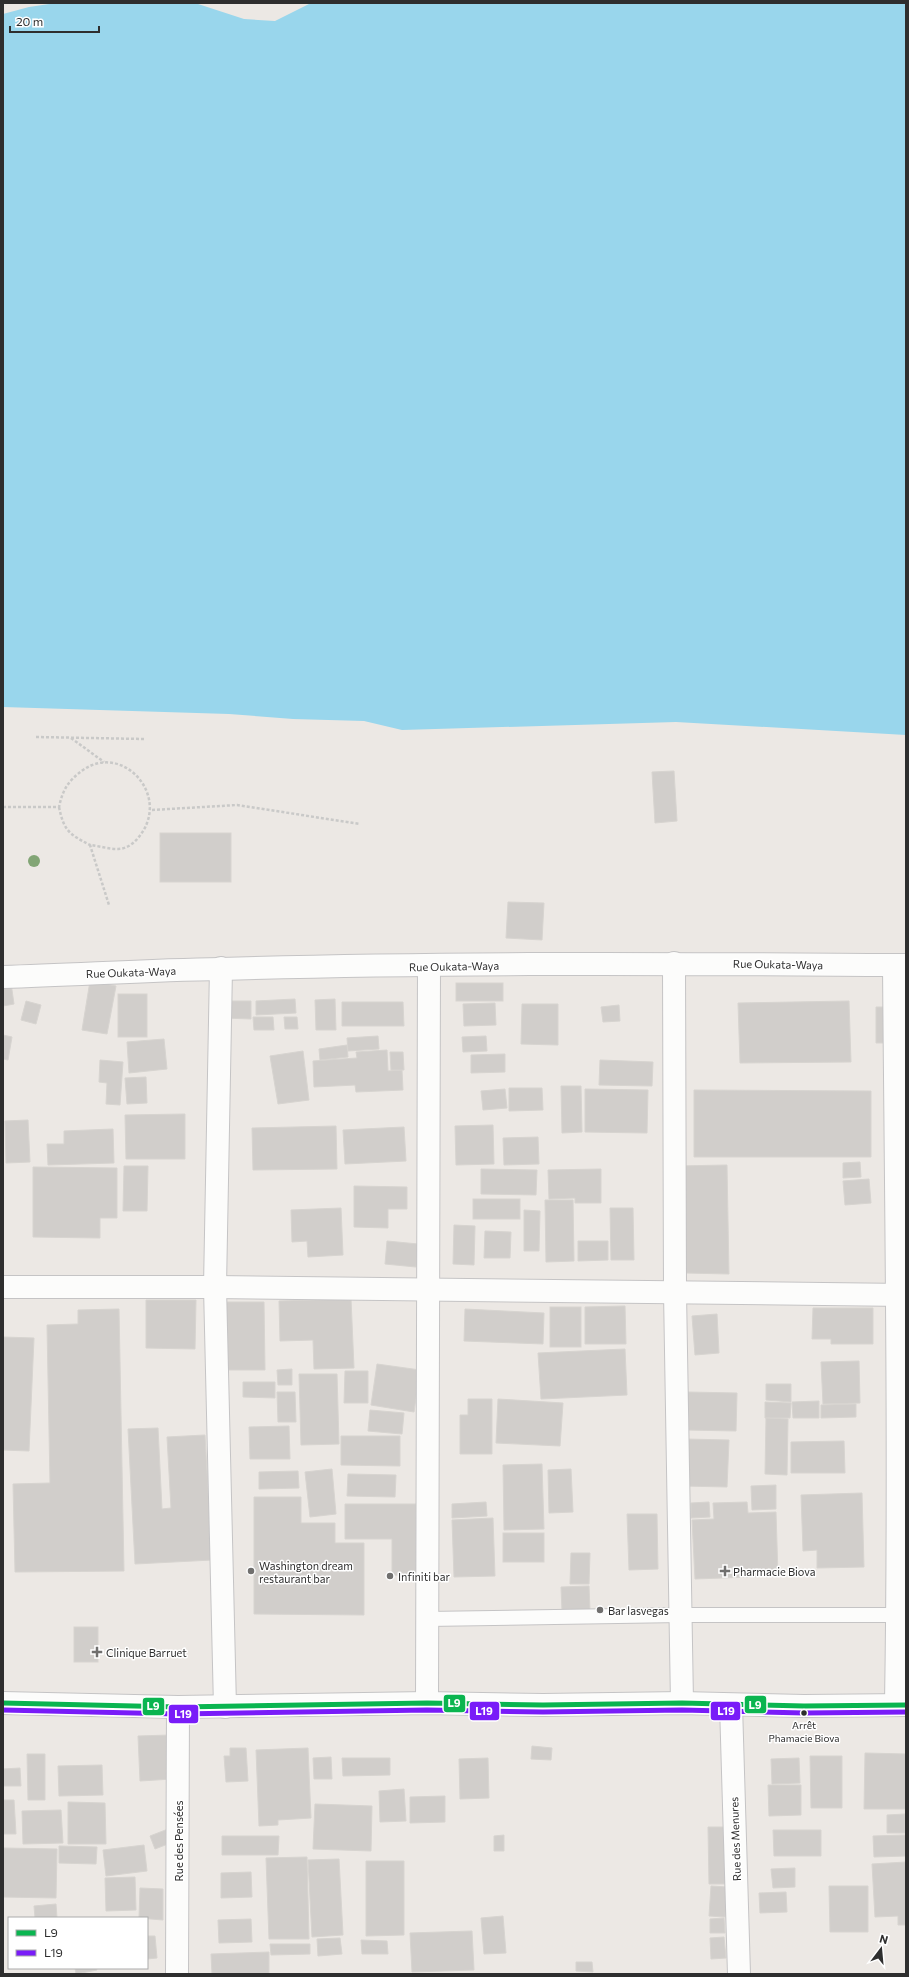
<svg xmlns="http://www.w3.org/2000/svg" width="909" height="1977" font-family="Commissioner,sans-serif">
	<rect width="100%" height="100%" fill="#ece8e4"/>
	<path fill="#99d6ec" d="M56 3H195L244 19 275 21 311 3H906V735L676 722 402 730 364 721 293 719 229 714 3 707V14L29 7Z"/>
	<g fill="#d1cecb" stroke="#d7d4d0">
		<path d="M674 771 677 821 655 823 652 772Z"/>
		<rect x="160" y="833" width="71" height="49"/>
		<path d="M508 902 544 903 542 940 506 938Z"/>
		<path d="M90 981 116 986 107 1034 82 1030Z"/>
		<path d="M11 983 14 1004 3 1006V985Z"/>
		<rect x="456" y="983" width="47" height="18"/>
		<rect x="118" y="994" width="29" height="43"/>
		<path d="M295 999 296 1013 256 1015V1001Z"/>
		<path d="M335 999 336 1030H316L315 1000Z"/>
		<path d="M26 1001 41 1005 36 1024 21 1020Z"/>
		<path d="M224 1001H251V1019L224 1018Z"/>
		<path d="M849 1001 851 1062 740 1063 738 1003Z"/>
		<path d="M342 1002H403L404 1026H342Z"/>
		<path d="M495 1003 496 1025 464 1026 463 1004Z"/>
		<path d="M522 1004H558V1045L521 1044Z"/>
		<path d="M619 1005 620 1021 603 1022 601 1007Z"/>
		<path d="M876 1007H889L890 1043H876Z"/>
		<path d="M253 1017H273L274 1030H254Z"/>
		<path d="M284 1017H297L298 1029H285Z"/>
		<path d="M3 1035 12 1037 8 1060 3 1059Z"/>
		<path d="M378 1036 379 1049 348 1051 347 1038Z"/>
		<path d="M486 1036 487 1051 463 1052 462 1037Z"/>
		<path d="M164 1039 167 1069 129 1073 127 1042Z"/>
		<path d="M347 1045 348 1057 320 1060 319 1049Z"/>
		<path d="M387 1050 388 1071 402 1070 403 1090 356 1092 355 1085 314 1087 313 1061 357 1058 356 1052Z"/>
		<path d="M303 1051 309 1100 278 1104 270 1056Z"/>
		<path d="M390 1052H403L404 1070H391Z"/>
		<path d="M505 1054V1072L471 1073V1055Z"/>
		<path d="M100 1060 123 1062 120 1105 106 1104 107 1083 99 1082Z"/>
		<path d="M600 1060 653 1062 652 1086 599 1085Z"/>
		<path d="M146 1077 147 1103 127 1104 125 1078Z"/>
		<path d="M561 1086H581L582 1132 562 1133Z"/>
		<path d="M509 1088H542L543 1110 509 1111Z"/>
		<path d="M505 1089 507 1108 483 1110 481 1091Z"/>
		<path d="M585 1089 648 1090 647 1133 585 1132Z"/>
		<path d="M694 1090 871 1091V1157H694Z"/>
		<path d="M185 1114V1159H126L125 1115Z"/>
		<path d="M28 1120 30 1162 6 1163 5 1121Z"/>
		<path d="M493 1125 494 1164 456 1165 455 1126Z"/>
		<path d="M336 1126 337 1169 253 1170 252 1128Z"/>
		<path d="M404 1127 406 1161 345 1164 343 1130Z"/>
		<path d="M113 1129 114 1163 48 1165 47 1144H64V1131Z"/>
		<path d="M538 1137 539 1164 504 1165 503 1138Z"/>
		<path d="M860 1162 861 1177 843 1178V1163Z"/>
		<path d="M727 1165 729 1274 686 1273 679 1266 678 1166Z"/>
		<path d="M124 1166H148L147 1211H123Z"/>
		<path d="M33 1167 117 1168V1218H100V1238L33 1237Z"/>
		<path d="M481 1169 537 1170 536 1195 481 1194Z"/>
		<path d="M601 1169V1203H575V1198L549 1199 548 1170Z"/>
		<path d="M869 1179 871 1203 845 1205 843 1181Z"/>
		<path d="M354 1186 407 1187V1209H388V1228L354 1227Z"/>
		<rect x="473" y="1199" width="47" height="20"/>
		<path d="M545 1200H573L574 1261 546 1262Z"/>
		<path d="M341 1208 343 1255 308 1257 307 1241 292 1242 291 1210Z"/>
		<path d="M610 1208H633L634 1260H611Z"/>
		<path d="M524 1210 540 1211 539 1251H524Z"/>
		<path d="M454 1225 475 1226 474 1265 453 1264Z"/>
		<path d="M485 1231 511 1232 510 1258H484Z"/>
		<path d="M387 1241 418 1244 416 1267 385 1264Z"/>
		<path d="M578 1241H608V1260L578 1261Z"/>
		<path d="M351 1299 354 1368 314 1369 313 1340 280 1341 279 1301Z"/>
		<path d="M146 1300H196L195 1349 146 1348Z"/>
		<path d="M225 1302H264L265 1370H226Z"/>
		<path d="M625 1306 626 1344H585V1307Z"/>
		<rect x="550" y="1307" width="31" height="40"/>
		<path d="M813 1308H873V1344H831V1339H812Z"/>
		<path d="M119 1309 124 1571 15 1572 13 1484 50 1483 47 1325 78 1324V1310Z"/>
		<path d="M465 1309 544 1313 543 1344 464 1341Z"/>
		<path d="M717 1314 719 1353 695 1355 692 1316Z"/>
		<path d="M3 1337 34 1338 29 1451 3 1450Z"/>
		<path d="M625 1349 627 1395 541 1399 538 1353Z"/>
		<path d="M859 1361 860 1403 823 1404 821 1362Z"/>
		<path d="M377 1364 420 1370 414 1412 371 1405Z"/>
		<path d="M292 1369V1385H278L277 1370Z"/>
		<path d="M345 1371H368V1403H344Z"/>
		<path d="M299 1374H337L339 1444 301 1445Z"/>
		<path d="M243 1382H275V1398L243 1397Z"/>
		<path d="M766 1384H791V1402L766 1400Z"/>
		<path d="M277 1392H295L296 1422H278Z"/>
		<path d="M687 1392 737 1393 736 1431 687 1430Z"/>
		<path d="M468 1399H492V1454H460V1415H468Z"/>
		<path d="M498 1399 563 1403 560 1446 496 1443Z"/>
		<path d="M819 1401V1418H793L792 1402Z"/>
		<path d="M765 1402 791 1403 790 1418H765Z"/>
		<path d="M856 1404V1417L821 1418V1405Z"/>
		<path d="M370 1410 404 1413 402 1434 368 1431Z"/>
		<path d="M766 1418 788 1419 787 1475 765 1474Z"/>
		<path d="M289 1426 290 1459H250L249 1427Z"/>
		<path d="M158 1428 162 1509 171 1508 167 1437 205 1435 212 1560 135 1564 128 1429Z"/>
		<path d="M341 1436H400V1466L341 1465Z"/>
		<path d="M685 1439 729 1440 727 1487 684 1486Z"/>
		<path d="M844 1441 845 1473H791V1442Z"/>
		<path d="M542 1464 544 1529 504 1530 503 1465Z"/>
		<path d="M332 1469 336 1514 310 1517 305 1472Z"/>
		<path d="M571 1469 573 1512 549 1513 548 1470Z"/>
		<path d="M298 1471 299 1488 259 1489V1472Z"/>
		<path d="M348 1474 396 1475 395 1497 347 1496Z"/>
		<path d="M776 1485V1509L752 1510 751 1486Z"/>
		<path d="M862 1493 864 1567 817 1568V1550L803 1551 801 1495Z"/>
		<path d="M254 1497H301V1523H335V1543H364V1615L254 1614Z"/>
		<path d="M486 1502 487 1516 452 1518V1504Z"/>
		<path d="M709 1502 710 1517 691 1518V1503Z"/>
		<path d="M747 1502 748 1513 776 1512 778 1576 695 1579 692 1520 714 1519 713 1503Z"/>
		<path d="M345 1504H416V1576L392 1575V1539H345Z"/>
		<path d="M627 1514H657L658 1569 629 1570Z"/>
		<path d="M493 1518 495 1576 454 1577 452 1520Z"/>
		<rect x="503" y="1533" width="41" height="29"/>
		<path d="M571 1553H590L589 1584H570Z"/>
		<path d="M589 1586 590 1611H562L561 1587Z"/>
		<rect x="74" y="1627" width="24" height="35"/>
		<path d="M170 1735 172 1779 140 1781 138 1736Z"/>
		<path d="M532 1746 552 1748 551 1760 531 1759Z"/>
		<path d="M230 1748H246L248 1781 226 1782 224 1756H230Z"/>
		<path d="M308 1748 311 1818 278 1820V1825L259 1826 256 1750Z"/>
		<path d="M865 1753 906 1754V1809H864Z"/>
		<path d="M27 1754H45V1800H28Z"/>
		<path d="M810 1756H842V1808H811Z"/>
		<path d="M331 1757 332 1779H314L313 1758Z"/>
		<path d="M342 1758H390V1775L343 1776Z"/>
		<path d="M488 1758 489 1798 460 1799 459 1759Z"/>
		<path d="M799 1758 800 1783 772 1784 771 1759Z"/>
		<path d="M102 1765 103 1795 59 1796 58 1766Z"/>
		<path d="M20 1768 21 1786H3V1769Z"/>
		<path d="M768 1785H801V1815L769 1816Z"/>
		<path d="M404 1789 406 1821 380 1822 379 1791Z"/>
		<path d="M445 1796V1822L410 1823V1797Z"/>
		<path d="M3 1800H14L16 1834H3Z"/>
		<path d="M68 1802 105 1803 106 1844H68Z"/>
		<path d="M315 1804 372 1806 371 1851 313 1849Z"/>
		<path d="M61 1810 63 1843 23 1844 22 1811Z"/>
		<path d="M905 1814V1833H887V1815Z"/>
		<path d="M708 1827H726L727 1884H709Z"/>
		<path d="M168 1829 173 1842 155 1849 150 1836Z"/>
		<path d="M773 1830H821V1856H774Z"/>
		<path d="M504 1835V1851H494V1836Z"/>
		<path d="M906 1835V1856L874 1857 873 1836Z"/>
		<path d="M222 1836H279L278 1855H222Z"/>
		<path d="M144 1845 147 1871 106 1876 103 1850Z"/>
		<path d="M59 1846 97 1847 96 1864 59 1863Z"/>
		<path d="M3 1848 57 1849 56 1898 3 1897Z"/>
		<path d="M307 1857 309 1939H269L266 1858Z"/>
		<path d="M339 1859 343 1935 312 1937 308 1860Z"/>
		<path d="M366 1861H404V1935L366 1936Z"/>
		<path d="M906 1862V1925H898V1916L875 1917 872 1864Z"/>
		<path d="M795 1868V1887L773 1888 771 1869Z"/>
		<path d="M251 1872 252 1897 221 1898V1873Z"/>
		<path d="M135 1877 136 1910 106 1911 105 1878Z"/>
		<path d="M711 1886 727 1887 725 1917 709 1916Z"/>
		<path d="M829 1886H868V1932H830Z"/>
		<path d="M140 1888 163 1889V1920L139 1918Z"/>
		<path d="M786 1892 787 1912 760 1913 759 1893Z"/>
		<path d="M56 1904 57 1918H35L34 1906Z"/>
		<path d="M503 1916 506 1953 484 1954 481 1918Z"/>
		<path d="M724 1918 725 1933H710V1919Z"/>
		<path d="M251 1919 252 1942 219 1943 218 1920Z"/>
		<path d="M472 1931 474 1970 412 1972 410 1933Z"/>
		<path d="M147 1936H155L157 1958 147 1959Z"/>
		<path d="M724 1937 726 1958 711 1959 710 1938Z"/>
		<path d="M340 1938 342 1954 318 1956 317 1939Z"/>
		<path d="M361 1940 387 1941 388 1954H362Z"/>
		<path d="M270 1944H310V1954L271 1955Z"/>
		<path d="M269 1952V1974H212L211 1954Z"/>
		<path d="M576 1962H592L593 1972 576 1971Z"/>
		<path d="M75 1968H96L97 1970 76 1974Z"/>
	</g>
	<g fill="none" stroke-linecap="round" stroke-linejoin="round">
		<g stroke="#c5c4c5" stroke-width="16">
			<path id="service" d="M427 1619 681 1615H905"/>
		</g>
		<g stroke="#c5c4c5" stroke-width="24">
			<g id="minor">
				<path d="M674 963 675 1292 682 1703"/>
				<path d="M894 965C896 1211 900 1458 896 1704"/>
				<path d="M221 968 215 1287 225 1707"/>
				<path d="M3 977C76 975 148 970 221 969 449 962 678 964 906 965"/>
				<path d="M3 1287H215L906 1295"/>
				<path d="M427 1703 429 966"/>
				<path d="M731 1705 739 1974"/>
				<path d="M177 1974 178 1707"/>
			</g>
		</g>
		<g stroke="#c5c4c5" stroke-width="24">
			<path id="tertiary" d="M3 1703 178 1707 427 1703 543 1705 682 1703 804 1706 906 1705"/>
		</g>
		<g stroke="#c9c9c8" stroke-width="2.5" stroke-dasharray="3 2" stroke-linecap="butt">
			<path d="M36 737 144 739"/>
			<path d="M71 738 104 762"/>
			<path d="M3 807H59C63 789 68 781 83 770 123 742 173 797 138 838 133 844 126 849 118 849 109 849 99 846 90 845L109 905"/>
			<path d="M59 807C64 831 69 834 90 845"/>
			<path d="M152 810 237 805 360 824"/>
		</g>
		<use href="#service" stroke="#fcfcfb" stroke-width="14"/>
		<use href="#minor" stroke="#fcfcfb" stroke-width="22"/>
		<use href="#tertiary" stroke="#fcfcfb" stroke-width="22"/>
		<g stroke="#fff" stroke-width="8">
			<path id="bus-1" d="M3 1703 178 1707 427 1703 543 1705 682 1703 804 1706 906 1705"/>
		</g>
		<g stroke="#fff" stroke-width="8">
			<path id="bus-2" d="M3 1710 178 1714 427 1710 543 1712 682 1710 804 1713 906 1712"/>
		</g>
		<use href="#bus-1" stroke="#0ab550" stroke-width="5"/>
		<use href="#bus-2" stroke="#791cf8" stroke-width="5"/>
	</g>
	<circle fill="#82a575" cx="34" cy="861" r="6"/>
	<g fill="#706f6e" stroke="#fff" stroke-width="1.5">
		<circle cx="251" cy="1571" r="4"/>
		<path d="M723 1565h4v4h4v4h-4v4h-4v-4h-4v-4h4z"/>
		<circle cx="390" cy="1576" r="4"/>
		<circle cx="600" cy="1610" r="4"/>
		<path d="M95 1646h4v4h4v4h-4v4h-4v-4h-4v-4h4z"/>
	</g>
	<circle fill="#2e2e2e" stroke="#fff" stroke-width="1.5" cx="804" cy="1713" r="3.5"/>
	<g text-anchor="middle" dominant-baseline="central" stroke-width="3" stroke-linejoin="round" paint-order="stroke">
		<g font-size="10" fill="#2e2e2e" stroke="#fff">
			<text x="804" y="1725">Arrêt<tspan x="804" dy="13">Phamacie Biova</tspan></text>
		</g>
		<g font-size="11" fill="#2e2e2e" stroke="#fff">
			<text transform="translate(778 964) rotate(1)">Rue Oukata-Waya</text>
			<text transform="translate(454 966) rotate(-1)">Rue Oukata-Waya</text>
			<text transform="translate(131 972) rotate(-2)">Rue Oukata-Waya</text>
			<text transform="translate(735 1839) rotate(-92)">Rue des Menures</text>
			<text transform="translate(178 1841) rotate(-90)">Rue des Pensées</text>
		</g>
		<g font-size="11" fill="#2e2e2e" stroke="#fff" text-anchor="start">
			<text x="259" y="1565">Washington dream<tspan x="259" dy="13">restaurant bar</tspan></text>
			<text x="733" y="1571">Pharmacie Biova</text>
			<text x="398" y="1576">Infiniti bar</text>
			<text x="608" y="1610">Bar lasvegas</text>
			<text x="106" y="1652">Clinique Barruet</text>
		</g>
	</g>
	<g stroke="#fff" stroke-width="1.5">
		<rect x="443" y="1694" width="23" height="19" rx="4" fill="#0ab550"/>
		<rect x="744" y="1695" width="23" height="19" rx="4" fill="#0ab550"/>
		<rect x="142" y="1697" width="23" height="19" rx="4" fill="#0ab550"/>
		<rect x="469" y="1701" width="31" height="20" rx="4" fill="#791cf8"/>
		<rect x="710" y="1701" width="31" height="20" rx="4" fill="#791cf8"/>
		<rect x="168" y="1704" width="31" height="20" rx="4" fill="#791cf8"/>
	</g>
	<g font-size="11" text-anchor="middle" font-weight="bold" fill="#fff">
		<text x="454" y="1707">L9</text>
		<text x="755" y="1709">L9</text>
		<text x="153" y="1710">L9</text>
		<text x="484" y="1715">L19</text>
		<text x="726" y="1715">L19</text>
		<text x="183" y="1718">L19</text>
	</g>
	<rect width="909" height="1977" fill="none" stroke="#2e2e2e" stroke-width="8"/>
	<rect x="8" y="1917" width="140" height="52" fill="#ffffff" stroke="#ababab"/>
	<rect x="16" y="1930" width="20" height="6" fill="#0ab550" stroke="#ababab"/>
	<text x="44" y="1937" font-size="12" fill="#2e2e2e">L9</text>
	<rect x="16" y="1950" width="20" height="6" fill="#791cf8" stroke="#ababab"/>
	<text x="44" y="1957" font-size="12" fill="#2e2e2e">L19</text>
	<g transform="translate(881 1949) rotate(16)" stroke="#ffffff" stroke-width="3" paint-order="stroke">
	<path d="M0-3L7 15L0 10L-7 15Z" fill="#2e2e2e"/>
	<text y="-6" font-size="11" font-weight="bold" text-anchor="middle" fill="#2e2e2e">N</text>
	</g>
	<path d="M10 26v6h89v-6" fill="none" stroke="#2e2e2e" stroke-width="2"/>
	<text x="16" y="26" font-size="12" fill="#2e2e2e" stroke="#ffffff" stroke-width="3" paint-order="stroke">20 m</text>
</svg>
